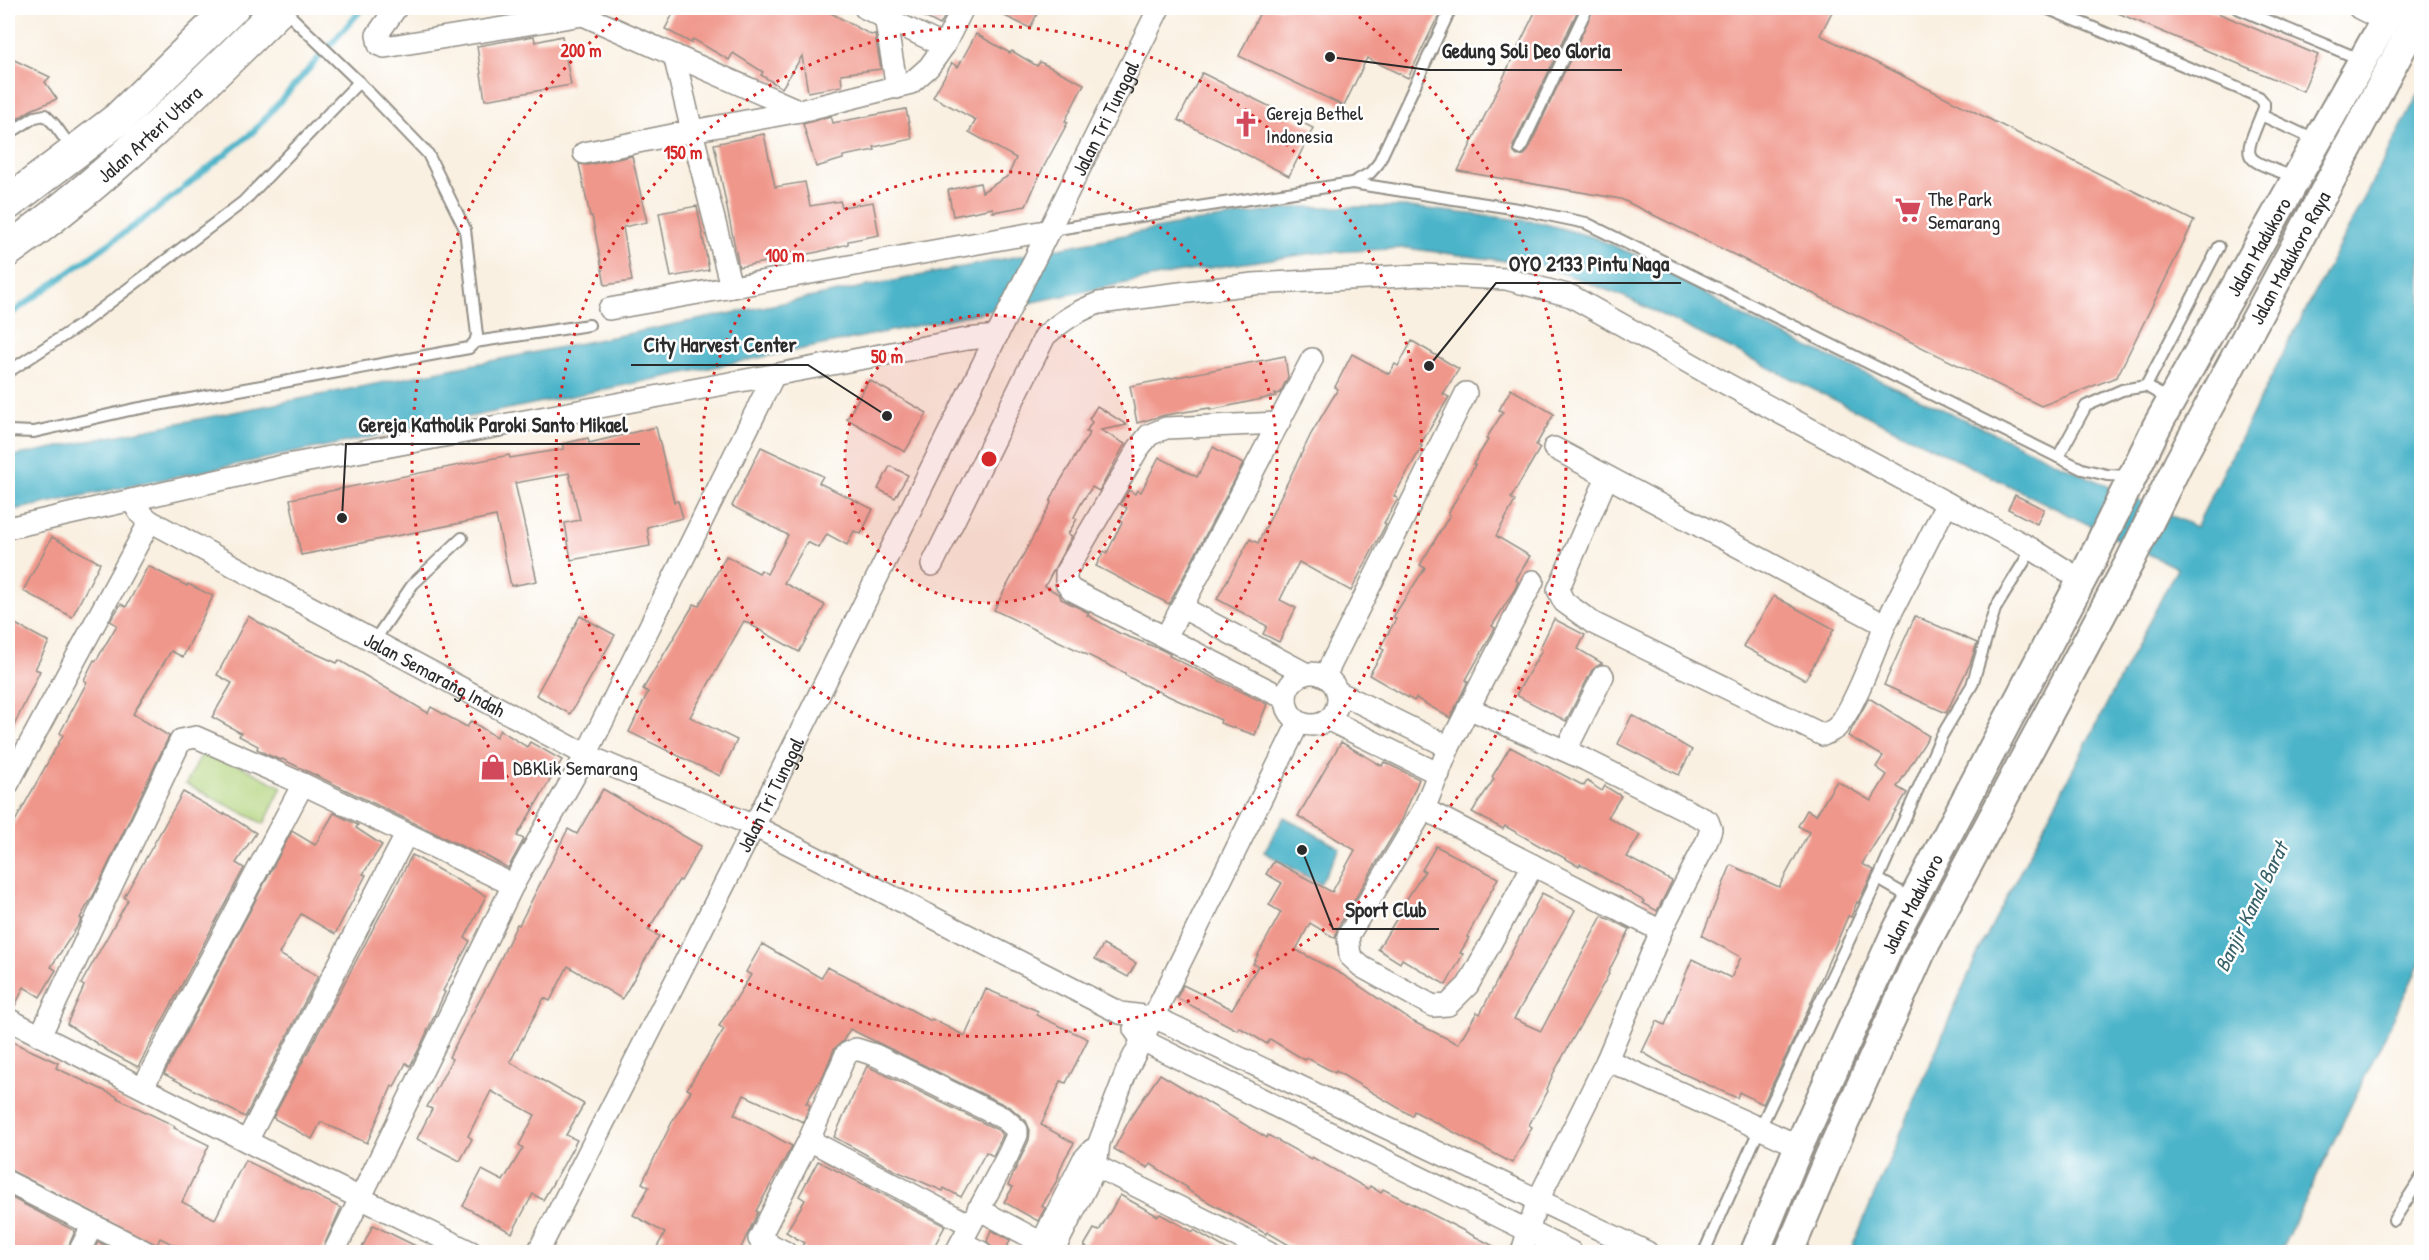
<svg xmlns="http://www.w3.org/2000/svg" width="2429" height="1260" font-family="'Patrick Hand',sans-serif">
	<rect width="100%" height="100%" fill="#fff"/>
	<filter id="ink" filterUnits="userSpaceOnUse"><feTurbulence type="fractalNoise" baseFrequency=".0167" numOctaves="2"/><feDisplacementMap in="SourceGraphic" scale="12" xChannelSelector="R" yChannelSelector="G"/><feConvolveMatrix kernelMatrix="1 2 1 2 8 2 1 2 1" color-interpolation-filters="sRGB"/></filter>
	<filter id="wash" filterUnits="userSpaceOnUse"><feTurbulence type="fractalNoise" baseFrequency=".008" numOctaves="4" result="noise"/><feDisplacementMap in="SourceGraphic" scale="24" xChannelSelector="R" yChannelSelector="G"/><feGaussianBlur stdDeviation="1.35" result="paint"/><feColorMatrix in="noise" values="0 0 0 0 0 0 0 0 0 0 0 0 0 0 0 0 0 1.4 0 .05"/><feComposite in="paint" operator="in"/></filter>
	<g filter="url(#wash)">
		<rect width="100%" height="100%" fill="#f9f0e1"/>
		<path fill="#b1d37c" stroke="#6e7f54" stroke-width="1.5" d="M205 748 282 787 264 824 186 784Z"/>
		<g fill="#4bb4c9" stroke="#3b707a" stroke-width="1.5">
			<path d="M2421 89V961L2280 1252H1850L1976 957 2177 568 1625 297 1544 266 1406 248 1314 253 1175 273 8 511V457L1180 224 1300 207H1410L1538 222 1593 237 1649 261 1748 319 2196 527 2275 369Z"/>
			<path d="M1284 817 1340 848 1320 884 1264 852Z"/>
		</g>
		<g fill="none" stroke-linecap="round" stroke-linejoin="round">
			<path stroke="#4bb4c9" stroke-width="6" d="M8 316 156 210 253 132 363 8"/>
		</g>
		<g id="blocks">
			<g fill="#f0978b">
				<path d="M676 8H831L829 12 871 35 875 34 881 69 841 74 842 86 808 92 802 56 782 88 761 75 763 72 733 53 729 60 693 39 691 43 665 29Z"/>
				<path d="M907 8H940L947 12 940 25Z"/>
				<path d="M988 8H1040L1030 28Z"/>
				<path d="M1262 8H1442L1408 78 1367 58 1344 106 1239 56Z"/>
				<path d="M1537 8H1579L1513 146 1514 153 1517 156 1524 155 1527 152 1594 8H1834L1820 35 2194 221 2117 377 2041 406 1621 199 1458 171Z"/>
				<path d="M2106 8H2206L2318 55 2303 91Z"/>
				<path d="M976 34 1010 53 1012 51 1037 66 1040 62 1084 84 1065 121 1068 122 1042 170 1026 206 993 212V208L953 216 948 190 980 183 982 192 1008 176 1016 158 969 132 976 120 933 97 952 63 958 67Z"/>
				<path d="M534 36 535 42 562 36 571 85 485 100 477 46Z"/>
				<path d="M8 57 50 77 45 82 57 99 31 110 8 125Z"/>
				<path d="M1202 73 1313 128 1289 176 1178 120Z"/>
				<path d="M906 109 912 139 874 147 875 150 843 156V159L816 167 803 124 831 116 833 123Z"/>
				<path d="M764 134 775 187 805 182 810 206 840 201 842 207 873 202 879 235 848 241V244L818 252 739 267 714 144Z"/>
				<path d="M632 156 647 222 623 227 632 281 605 285 592 216H590L579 164 587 165Z"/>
				<path d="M697 206 709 270 671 277 659 213Z"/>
				<path d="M1412 341 1459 369 1443 394 1449 397 1420 445 1422 446 1394 496 1398 499 1384 523 1386 524 1351 591 1299 562 1280 600 1296 608 1279 642 1263 634 1267 626 1217 599 1250 539 1258 543 1311 434 1338 389 1335 387 1352 354 1389 374 1395 364 1398 366Z"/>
				<path d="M1285 356 1288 377 1280 393 1275 394 1276 396 1210 410V408L1165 415 1137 423 1130 386Z"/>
				<path d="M869 380 927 413 905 452 847 419Z"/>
				<path d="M1511 389 1554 414 1536 445 1540 448 1511 498 1515 501 1496 536 1530 556 1516 580 1518 582 1515 589 1492 626 1495 628 1466 680 1468 681 1450 718 1416 698 1414 701 1369 675 1384 650 1380 648 1396 619 1393 617 1425 568 1420 565 1450 515 1448 514 1475 465 1473 464 1488 440 1486 439 1503 412 1499 410Z"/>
				<path d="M1097 406 1127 425 1101 430 1125 444 1099 491 1092 487 1082 502 1074 517 1077 519 1068 534 1072 536 1045 586 1060 595 1061 599 1089 613 1087 615 1119 633 1160 649 1170 654 1169 656 1267 704 1255 735 1220 723 1221 720 1140 683 1125 675V673L994 610 1051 503 1050 502 1058 485 1090 432H1086L1092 422 1089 419Z"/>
				<path d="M656 427 674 502 678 501 683 518 647 527 650 546 571 560 565 523 580 520 569 473 515 483 537 581 511 586 496 516 301 555 290 499 509 455 510 458 564 449 562 444 588 438 589 443Z"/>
				<path d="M761 447 823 476 819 483 873 509 861 534 854 531 847 545 827 534 819 548 807 542 784 583 825 605 799 652 744 621 690 717 737 740 720 776 629 732 648 692 643 689 694 604 699 606 726 556 759 573 761 570 767 574 788 535 732 506Z"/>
				<path d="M1213 447 1243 464 1169 604 1096 566 1104 551 1107 553 1122 522 1120 521 1127 508 1120 504 1129 490 1135 494 1137 490 1141 492 1159 457 1197 477Z"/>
				<path d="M890 466 908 475 895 498 878 489Z"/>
				<path d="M2015 495 2044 509 2037 524 2008 509Z"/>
				<path d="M52 537 100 563 72 617 23 591Z"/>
				<path d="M148 566 187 586 188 584 213 596 183 657 171 651 133 714 169 736 94 894 80 918 82 919 79 924 51 967 56 970 40 997 24 987 14 1008 8 1006V834L63 735 60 733 87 682 84 680 94 660 96 661 117 625 110 621 121 604 126 607Z"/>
				<path d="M1774 596 1834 629 1805 680 1743 646Z"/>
				<path d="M248 616 301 647 337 663 339 660 428 713 431 707 467 727 471 721 496 737 500 730 527 747 530 742 562 760 517 836 524 839 508 868 477 851 476 853 282 759 281 760 266 754 257 749 258 746 239 736 241 733 212 717 232 683 217 675Z"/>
				<path d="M580 616 615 635 570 714 536 695Z"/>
				<path d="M1915 616 1977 643 1970 664 1946 713 1884 685Z"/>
				<path d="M1554 619 1585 635 1578 649 1602 663 1592 670 1566 721 1516 695 1542 650 1540 648Z"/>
				<path d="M8 620 49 642 35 669 40 671 8 738Z"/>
				<path d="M1869 698 1929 736 1897 787 1907 793 1862 864 1874 870 1858 903 1857 902 1851 917 1848 916 1806 1014 1763 1104 1739 1092 1737 1098 1664 1065 1642 1052 1657 1021 1665 1025 1692 959 1731 978 1741 957 1702 936 1731 865 1779 887 1809 832 1798 826 1807 810 1816 815 1837 781 1871 801 1887 775 1876 767 1883 756 1848 736Z"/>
				<path d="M1632 715 1692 750 1679 775 1618 744Z"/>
				<path d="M1341 742 1382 766 1384 762 1419 779 1402 820 1337 929 1335 938 1310 923 1296 950 1343 975 1412 1021 1458 1044 1477 1012 1480 1014 1542 893 1575 910 1514 1019 1541 1031 1602 916 1630 929 1608 973 1609 974 1553 1074 1547 1089 1548 1091 1529 1125 1532 1127 1512 1163 1414 1111 1412 1116 1336 1071 1335 1073 1307 1058 1305 1060 1270 1039 1267 1044 1239 1027 1237 1030 1177 998 1183 985 1232 1009 1258 966 1253 964 1281 912 1269 905 1282 883 1266 874 1274 861 1332 892 1355 850 1298 816Z"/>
				<path d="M1510 747 1584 786 1587 781 1602 791 1605 786 1621 796 1608 817 1640 835 1627 857 1672 881 1657 911 1643 903 1644 901 1580 864 1579 866 1548 849 1547 850 1505 826 1503 829 1472 812 1494 779 1492 777Z"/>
				<path d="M603 789 701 846 681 881 679 880 648 930 659 936 622 999 568 966 550 1001 544 998 510 1062 584 1104 566 1135 577 1140 560 1171 543 1200 533 1194 512 1233 463 1206 482 1170 503 1181 523 1148 519 1145 535 1115 491 1091 468 1136 472 1139 460 1161 417 1139 432 1109 427 1107 452 1059 449 1057 492 977 517 924 519 925 568 829 577 834Z"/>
				<path d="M183 792 224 815 225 813 256 833 236 863 244 868 138 1067 108 1051 67 1024 84 986 81 984 128 900 124 897Z"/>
				<path d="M334 813 358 825 356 828 382 845 363 874 366 875 335 934 301 914 279 954 318 976 245 1117 164 1074 292 831 315 845Z"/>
				<path d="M1436 846 1498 878 1467 937 1469 938 1460 953 1463 954 1446 985 1402 959 1400 963 1378 949 1397 918 1395 917 1425 871 1422 870Z"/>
				<path d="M412 855 486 896 465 938 470 941 443 991 445 992 421 1045 410 1066 406 1063 394 1087 392 1086 367 1143 321 1122 312 1139 273 1118Z"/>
				<path d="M762 944 821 978 827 967 879 992 931 1021 932 1019 965 1036 986 989 1038 1011 1036 1015 1088 1039 1066 1083 1061 1081 1041 1125 1074 1143 1064 1160 1058 1176 1059 1177 1042 1206 1045 1208 1038 1221 1004 1202 1013 1187 1008 1185 1029 1140 1030 1130 1026 1121 1011 1108 850 1029 843 1041 834 1049 823 1076 806 1103 810 1105 803 1122 744 1095 734 1114 792 1146 756 1211 758 1212 739 1252H654L665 1233 633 1215 649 1187 642 1183 673 1120 691 1091 687 1089 724 1029 719 1026 751 975 746 972Z"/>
				<path d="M1103 945 1136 963 1128 977 1095 959Z"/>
				<path d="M8 1040 58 1063 56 1068 118 1097 117 1098 175 1126 174 1128 209 1145 182 1202 215 1219 245 1160 341 1208 321 1252H295L284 1247 281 1252H188L160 1238 157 1245 8 1169Z"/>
				<path d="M867 1066 998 1130 1003 1135 993 1156 986 1152 961 1197 944 1188 943 1191 894 1170 834 1137Z"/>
				<path d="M1160 1074 1267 1138 1268 1135 1311 1159 1312 1157 1368 1189 1370 1186 1381 1193 1383 1189 1505 1252H1301L1267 1232 1266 1234 1252 1226 1194 1194 1187 1189 1188 1188 1151 1164 1148 1168 1114 1149 1132 1115Z"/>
				<path d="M818 1161 945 1226 931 1252H810L801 1247 804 1243 786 1232 805 1200 799 1196Z"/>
				<path d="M1120 1195 1158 1216 1160 1214 1193 1232 1194 1230 1232 1252H1095L1084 1246 1094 1229 1099 1231Z"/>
				<path d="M8 1196 75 1231 66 1252H8Z"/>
				<path d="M373 1225 428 1252H360Z"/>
				<path d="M991 1230 1010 1240 1005 1252 993 1249 987 1241Z"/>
				<path d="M98 1242 119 1252H93Z"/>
			</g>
		</g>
	</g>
	<g filter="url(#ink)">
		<use href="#blocks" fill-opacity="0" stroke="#928e86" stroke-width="1.5"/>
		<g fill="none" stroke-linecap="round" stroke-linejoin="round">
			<g stroke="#928e86" stroke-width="14">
				<g id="lane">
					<path d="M2046 8 2259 97 2264 103V108C2241 164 2240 156 2296 178"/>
					<path d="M2237 8 2362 60"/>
					<path d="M2261 115 2315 140"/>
					<path d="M8 134 35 117 45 115 54 124 73 150"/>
					<path d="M1520 149 1587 8"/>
					<path d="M1352 183 1524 210 1586 223 2082 469 2107 475 2129 476"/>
					<path d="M1051 230 1352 183 1370 173 1378 164 1451 8"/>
					<path d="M475 342 589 325"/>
					<path d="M8 372 80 325 243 202 359 82"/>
					<path d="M2171 401 2146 386 2219 247"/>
					<path d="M8 431 34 432 130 410 469 348 475 342 477 335 465 229 428 154 359 82 282 8"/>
					<path d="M2058 457 2086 406 2122 390 2146 386"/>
					<path d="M374 641 413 584 462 538"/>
					<path d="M1878 879 1911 898"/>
					<path d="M2394 1220 2422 1176"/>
					<path d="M1704 1252 1760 1128 1878 879 1941 737 1972 685 1995 609 2032 549"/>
				</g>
			</g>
			<g stroke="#928e86" stroke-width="24">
				<g id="street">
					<path d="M396 8 377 35 379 45 385 47 583 15 589 8"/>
					<path d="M865 8 944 46"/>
					<path d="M2359 8 2385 21"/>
					<path d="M583 15 800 111"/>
					<path d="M885 17 897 88"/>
					<path d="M674 55 692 131 800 111 911 83 929 67 944 46 963 8"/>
					<path d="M584 153 692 131 731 287"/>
					<path d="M609 309 1051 230"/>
					<path d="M1279 423 1166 428 1149 435 1138 449 1066 572V583L1072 590 1286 699"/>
					<path d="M1554 448 1885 625 1947 503"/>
					<path d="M1607 477 1558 590 1564 602 1593 623 1823 735C1827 733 1832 731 1836 728 1853 711 1875 650 1885 625"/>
					<path id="s1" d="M131 500 139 512 150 521 586 755 754 826 1120 1013 1152 1017 1169 1024 1647 1252"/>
					<path d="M8 528 282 466 967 339 997 336"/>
					<path d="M932 565 1045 336C1062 321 1077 311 1099 303L1253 284 1423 275 1506 279 1571 296 1725 383 2032 549 2081 580"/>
					<path d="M1533 581 1449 747 1424 809 1348 936 1350 956 1362 967 1433 1006 1448 1005 1468 985 1533 865"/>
					<path d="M1183 608 1305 673"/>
					<path d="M1166 637 1312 359"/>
					<circle cx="1312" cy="699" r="26"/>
					<path d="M1325 676 1466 393"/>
					<path d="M1338 692 1449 747"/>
					<path d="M1468 708 1586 760 1708 821 1711 829 1707 841 1661 931 1607 1060 1537 1202 1522 1252"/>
					<path d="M1329 720 1439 774"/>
					<path d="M1566 750 1603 676"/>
					<path d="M8 784 150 521"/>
					<path d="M1424 809 1661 931"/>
					<path d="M8 1019 313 1175 471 1252"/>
					<path d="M1134 1029 1141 1039 1156 1047 1571 1252"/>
					<path d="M40 1036 181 740 196 737 303 784 513 885"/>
					<path d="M1607 1060 1799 1146"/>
					<path d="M143 1087 303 784"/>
					<path d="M809 1140 961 1220 971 1222"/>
					<path d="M247 1141 406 835"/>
					<path d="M1086 1161 1269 1252"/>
					<path d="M8 1182 146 1252"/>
					<path d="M978 1209 1042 1243"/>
					<path d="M962 1243 981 1252"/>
					<path d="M79 1252 92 1226"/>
					<path d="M334 1252 513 885 586 755 774 375"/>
					<path id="s2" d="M538 1252 754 826 1159 8"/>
					<path d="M785 1252 759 1239 809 1140 846 1054 856 1049 875 1055 1005 1119 1017 1130V1135L1008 1155 956 1252"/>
					<path d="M1037 1252 1083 1160 1092 1150"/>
					<path d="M1053 1252 1096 1167 1099 1143 1127 1070 1299 722"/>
				</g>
			</g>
			<g stroke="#928e86" stroke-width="32">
				<g id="secondary">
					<path id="s3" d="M1755 1252 1799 1146 1894 936 2090 564 2157 426 2392 8"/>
					<path id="s4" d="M1789 1252 1829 1157 1921 952 2129 563 2178 464 2422 10"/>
				</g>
			</g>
			<g stroke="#928e86" stroke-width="36">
				<g id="highway">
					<path d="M8 203 118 119 232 8"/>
					<path id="s5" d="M8 250C105 181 196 92 280 8"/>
				</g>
			</g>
			<use href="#lane" stroke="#fff" stroke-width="10"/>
			<use href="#street" stroke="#fff" stroke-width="21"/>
			<use href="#secondary" stroke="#fff" stroke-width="28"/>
			<use href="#highway" stroke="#fff" stroke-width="33"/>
		</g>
	</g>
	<circle cx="989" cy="459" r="144" fill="#d62828" fill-opacity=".12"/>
	<g fill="none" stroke="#d62828" stroke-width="3" stroke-dasharray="3 6">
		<circle cx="989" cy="459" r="144"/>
		<circle cx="989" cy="459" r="288"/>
		<circle cx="989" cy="459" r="433"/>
		<path d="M1352 11A577 577 0 1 1 626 11"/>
	</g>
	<defs>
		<g id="church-bare" transform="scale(2.07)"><path d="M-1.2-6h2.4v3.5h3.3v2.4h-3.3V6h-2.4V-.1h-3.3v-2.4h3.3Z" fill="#d1495b" stroke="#fff" stroke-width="2.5" paint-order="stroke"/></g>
		<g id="supermarket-bare" transform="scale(2.07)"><path d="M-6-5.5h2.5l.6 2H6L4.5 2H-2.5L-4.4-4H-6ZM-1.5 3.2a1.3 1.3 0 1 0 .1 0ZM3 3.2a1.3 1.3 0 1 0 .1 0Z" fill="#d1495b" stroke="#fff" stroke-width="2.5" paint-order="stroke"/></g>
		<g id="shop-bare" transform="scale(2.07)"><path d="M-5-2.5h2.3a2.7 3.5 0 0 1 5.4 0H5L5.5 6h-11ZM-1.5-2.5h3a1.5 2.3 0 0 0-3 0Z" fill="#d1495b" stroke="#fff" stroke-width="2.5" paint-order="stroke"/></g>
	</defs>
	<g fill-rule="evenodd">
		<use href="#church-bare" x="1246" y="124"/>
		<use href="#supermarket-bare" x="1908" y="210"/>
		<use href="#shop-bare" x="493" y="767"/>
	</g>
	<g text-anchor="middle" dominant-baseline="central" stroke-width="5" stroke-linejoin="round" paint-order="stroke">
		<g font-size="20" fill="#2b2b2b" stroke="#fff" text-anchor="start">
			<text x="1266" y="112">Gereja Bethel<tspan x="1266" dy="23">Indonesia</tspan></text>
			<text x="1928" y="198">The Park<tspan x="1928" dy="23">Semarang</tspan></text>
			<text x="513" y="767">DBKlik Semarang</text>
		</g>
		<g font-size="20" fill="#2b2b2b" stroke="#fff">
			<text stroke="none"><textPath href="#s2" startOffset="1268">Jalan Tri Tunggal</textPath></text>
			<text stroke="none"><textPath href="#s5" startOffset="183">Jalan Arteri Utara</textPath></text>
			<text stroke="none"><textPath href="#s3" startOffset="1125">Jalan Madukoro</textPath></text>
			<text stroke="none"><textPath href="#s4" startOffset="1114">Jalan Madukoro Raya</textPath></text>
			<text stroke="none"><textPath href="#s1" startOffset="352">Jalan Semarang Indah</textPath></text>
			<text stroke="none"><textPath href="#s2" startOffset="513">Jalan Tri Tunggal</textPath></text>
			<text stroke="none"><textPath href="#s3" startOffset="382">Jalan Madukoro</textPath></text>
		</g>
		<g font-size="21" font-style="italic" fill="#38626a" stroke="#fff">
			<text transform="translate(2251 907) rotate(-64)">Banjir Kanal Barat</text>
		</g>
	</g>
	<circle cx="989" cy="459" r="9" fill="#d62828" stroke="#fff" stroke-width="3"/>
	<g font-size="18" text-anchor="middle" font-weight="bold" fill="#d62828" stroke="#fff" stroke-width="5" stroke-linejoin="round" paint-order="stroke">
		<text x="581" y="57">200 m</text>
		<text x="683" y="159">150 m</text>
		<text x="785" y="262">100 m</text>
		<text x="887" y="363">50 m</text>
	</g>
	<path fill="none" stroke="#2b2b2b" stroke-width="2" d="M1330 57L1429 70H1622M1429 366L1496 283H1681M887 416L808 365H631M342 518L346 444H640M1302 850L1333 929H1439"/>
	<g fill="#2b2b2b" stroke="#fff" stroke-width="2">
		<circle cx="1330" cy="57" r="6"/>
		<circle cx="1429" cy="366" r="6"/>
		<circle cx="887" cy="416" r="6"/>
		<circle cx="342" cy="518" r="6"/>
		<circle cx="1302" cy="850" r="6"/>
	</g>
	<g font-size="21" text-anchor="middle" font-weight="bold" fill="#2b2b2b" stroke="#fff" stroke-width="5" stroke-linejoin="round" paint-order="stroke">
		<text x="1526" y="58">Gedung Soli Deo Gloria</text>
		<text x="1589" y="271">OYO 2133 Pintu Naga</text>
		<text x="720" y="352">City Harvest Center</text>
		<text x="493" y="432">Gereja Katholik Paroki Santo Mikael</text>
		<text x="1386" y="917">Sport Club</text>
	</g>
	<rect width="2429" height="1260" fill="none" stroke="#fff" stroke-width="30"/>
</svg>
